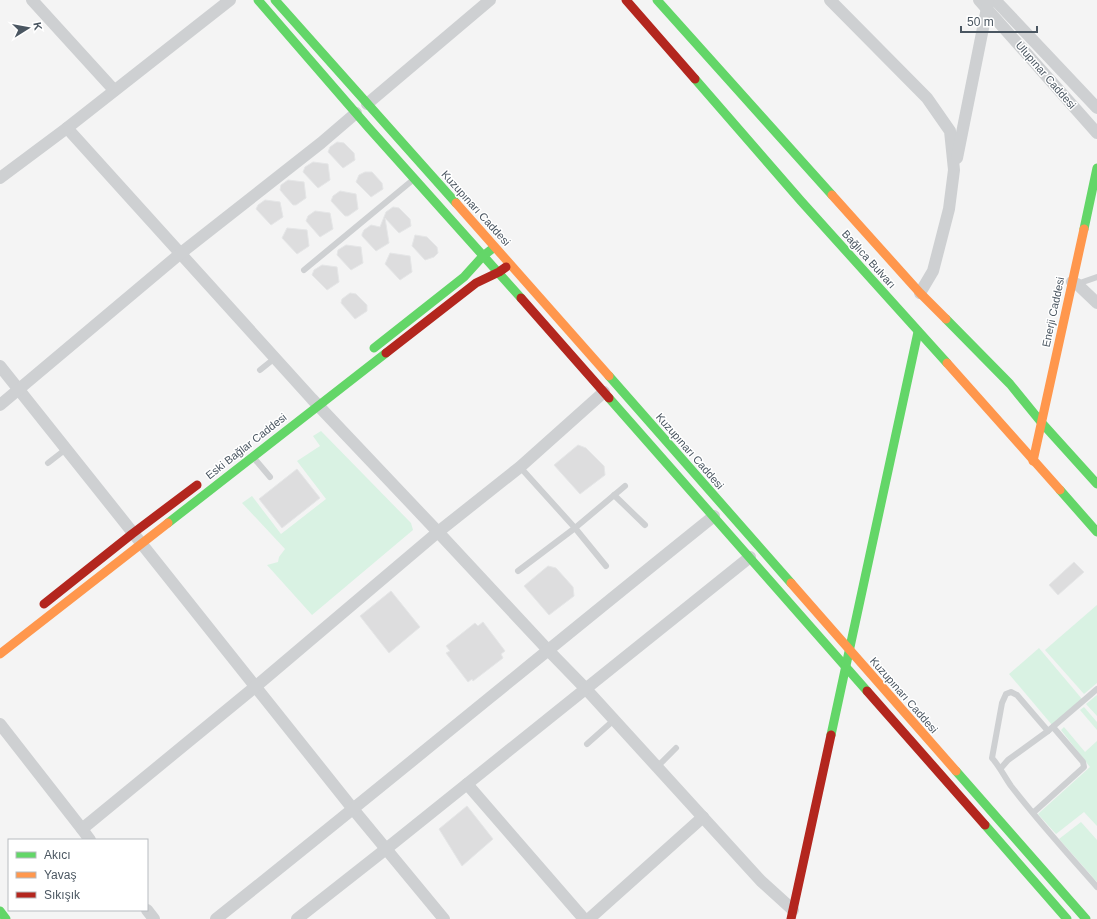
<svg xmlns="http://www.w3.org/2000/svg" width="1097" height="919" font-family="Arial,sans-serif">
	<rect width="100%" height="100%" fill="#f4f4f4"/>
	<g fill="#d9f2e3">
		<path d="M321 431 411 523 413 530 312 615 267 565 278 562 279 557 285 549 242 503 252 496 281 534 326 499 297 461 320 446 313 436Z"/>
		<path d="M1097 605V683L1084 694 1045 650Z"/>
		<path d="M1039 648 1082 699 1052 725 1009 674Z"/>
		<path d="M1097 695V716L1086 704Z"/>
		<path d="M1084 707 1097 722V730L1080 710Z"/>
		<path d="M1064 727 1085 752 1097 741V826L1084 812 1056 834 1038 814 1090 767 1061 730Z"/>
		<path d="M1081 822 1097 840V882L1059 839Z"/>
	</g>
	<g fill="#ddddde" stroke="#e5e6e7">
		<path d="M337 142 344 143 354 153 355 160 343 168 328 152 330 147Z"/>
		<path d="M313 162 328 164 330 180 318 188 303 172 305 167Z"/>
		<path d="M365 172H372L382 183 383 189 371 197 356 182 359 175Z"/>
		<path d="M288 180 304 182 306 198 296 205H293L280 190 281 185Z"/>
		<path d="M340 191 356 194 358 209 348 216H345L331 201 333 196Z"/>
		<path d="M265 200 280 202 283 217 271 225 256 209 258 205Z"/>
		<path d="M393 207 399 208 410 219 411 226 399 233 385 218 389 243 376 251 362 236V234L364 230 371 225 380 227 386 212Z"/>
		<path d="M315 211 330 213 333 229 320 237 306 221 308 216Z"/>
		<path d="M287 228 307 230 309 246 297 254 282 238Z"/>
		<path d="M415 235 427 237 437 247 438 253 434 257 425 260 412 246Z"/>
		<path d="M346 245 361 247 363 263 351 270 337 255 338 250Z"/>
		<path d="M390 253 410 256 412 272 400 280 385 264Z"/>
		<path d="M322 265 337 267 339 282 327 290 312 275 314 270Z"/>
		<path d="M350 293 356 294 367 305V311L355 319 341 303 342 299Z"/>
		<path d="M578 445 586 448 604 466 605 475 580 494 554 465Z"/>
		<path d="M297 469 320 498 282 528 259 499Z"/>
		<path d="M1074 562 1084 572 1058 595 1049 585Z"/>
		<path d="M548 566 556 568 573 587 574 596 549 615 524 586Z"/>
		<path d="M391 591 420 627 389 653 360 616Z"/>
		<path d="M483 622 505 651 501 654 503 658 473 681 472 679 468 682 446 653 450 651 446 646 475 623 478 626Z"/>
		<path d="M467 806 493 839 462 866 439 829Z"/>
	</g>
	<g fill="none" stroke-linecap="round" stroke-linejoin="round">
		<g stroke="#ced0d2" stroke-width="6">
			<path d="M304 270 414 179"/>
			<path d="M1077 284 1097 277"/>
			<path d="M260 370 275 358"/>
			<path d="M253 457 270 477"/>
			<path d="M48 463 66 449"/>
			<path d="M520 467 575 528 606 566"/>
			<path d="M614 495 645 525"/>
			<path d="M518 571 575 528 625 486"/>
			<path d="M1048 731 1017 695 1011 692 1006 694 1002 703 992 758C1000 767 1004 776 1011 786 1038 821 1068 854 1097 887"/>
			<path d="M587 744 614 720"/>
			<path d="M657 767 676 748"/>
			<path d="M1001 768 1008 760 1048 731 1097 689"/>
			<path d="M1034 812 1084 767 1083 762 1053 727"/>
		</g>
		<g stroke="#ced0d2" stroke-width="12">
			<path d="M32 0 114 90"/>
			<path d="M830 0 927 98 950 131 954 170 949 209 933 271 920 293"/>
			<path d="M979 0 1097 133"/>
			<path d="M995 0 1097 108"/>
			<path d="M367 104 490 0"/>
			<path d="M67 128 312 399 438 532 548 650 586 689 761 881 793 910"/>
			<path d="M957 158 988 3"/>
			<path d="M0 178 67 128 230 0"/>
			<path d="M1072 282 1077 284 1097 303"/>
			<path d="M0 366 353 809 444 919"/>
			<path d="M0 405 181 253 321 143 356 113"/>
			<path d="M0 724 82 829"/>
			<path d="M467 784 584 919"/>
			<path d="M90 840 82 829 255 687 438 532 520 467 604 392"/>
			<path d="M147 910 154 919"/>
			<path d="M216 919C383 786 547 650 714 516"/>
			<path d="M297 919 386 849 750 557"/>
			<path d="M589 919 703 817"/>
		</g>
		<g stroke="#63d668" stroke-width="9">
			<path d="M258 0 368 127 521 298"/>
			<path d="M275 0 456 203"/>
			<path d="M657 0 832 195"/>
			<path d="M695 79 801 201 947 363"/>
			<path d="M1084 229 1097 168"/>
			<path d="M946 319 1010 384 1041 422 1097 484"/>
			<path d="M374 348 464 277 483 256 492 249"/>
			<path d="M609 376 791 583"/>
			<path d="M609 398 867 691"/>
			<path d="M1060 490 1097 532"/>
			<path d="M168 523 386 353"/>
			<path d="M831 735 918 332"/>
			<path d="M956 771 1086 919"/>
			<path d="M985 825 1067 919"/>
			<path d="M0 911 6 919"/>
		</g>
		<g stroke="#ff974d" stroke-width="9">
			<path d="M832 195 920 293 946 319"/>
			<path d="M456 203 609 376"/>
			<path d="M947 363 1060 490"/>
			<path d="M1033 461 1084 229"/>
			<path d="M791 583 956 771"/>
			<path d="M0 654 168 523"/>
		</g>
		<g stroke="#b3261e" stroke-width="9">
			<path d="M626 0 695 79"/>
			<path d="M521 298 609 398"/>
			<path d="M386 353 476 283 499 272 506 267"/>
			<path d="M44 604 132 534 197 485"/>
			<path d="M867 691 985 825"/>
			<path d="M791 919 831 735"/>
		</g>
	</g>
	<g text-anchor="middle" dominant-baseline="central" stroke-width="3" stroke-linejoin="round" paint-order="stroke">
		<g font-size="11" fill="#4a5661" stroke="#fff">
			<text transform="translate(1046 75) rotate(49)">Ulupınar Caddesi</text>
			<text transform="translate(476 208) rotate(48)">Kuzupınarı Caddesi</text>
			<text transform="translate(869 259) rotate(48)">Bağlıca Bulvarı</text>
			<text transform="translate(1053 312) rotate(-78)">Enerji Caddesi</text>
			<text transform="translate(246 446) rotate(-38)">Eski Bağlar Caddesi</text>
			<text transform="translate(690 451) rotate(49)">Kuzupınarı Caddesi</text>
			<text transform="translate(904 695) rotate(49)">Kuzupınarı Caddesi</text>
		</g>
	</g>
	<rect x="8" y="839" width="140" height="72" fill="#ffffff" stroke="#b7bbc0"/>
	<rect x="16" y="852" width="20" height="6" fill="#63d668" stroke="#b7bbc0"/>
	<text x="44" y="859" font-size="12" fill="#4a5661">Akıcı</text>
	<rect x="16" y="872" width="20" height="6" fill="#ff974d" stroke="#b7bbc0"/>
	<text x="44" y="879" font-size="12" fill="#4a5661">Yavaş</text>
	<rect x="16" y="892" width="20" height="6" fill="#b3261e" stroke="#b7bbc0"/>
	<text x="44" y="899" font-size="12" fill="#4a5661">Sıkışık</text>
	<g transform="translate(28 28) rotate(79)" stroke="#ffffff" stroke-width="3" paint-order="stroke">
	<path d="M0-3L7 15L0 10L-7 15Z" fill="#4a5661"/>
	<text y="-6" font-size="11" font-weight="bold" text-anchor="middle" fill="#4a5661">K</text>
	</g>
	<path d="M961 26v6h76v-6" fill="none" stroke="#4a5661" stroke-width="2"/>
	<text x="967" y="26" font-size="12" fill="#4a5661" stroke="#ffffff" stroke-width="3" paint-order="stroke">50 m</text>
</svg>
